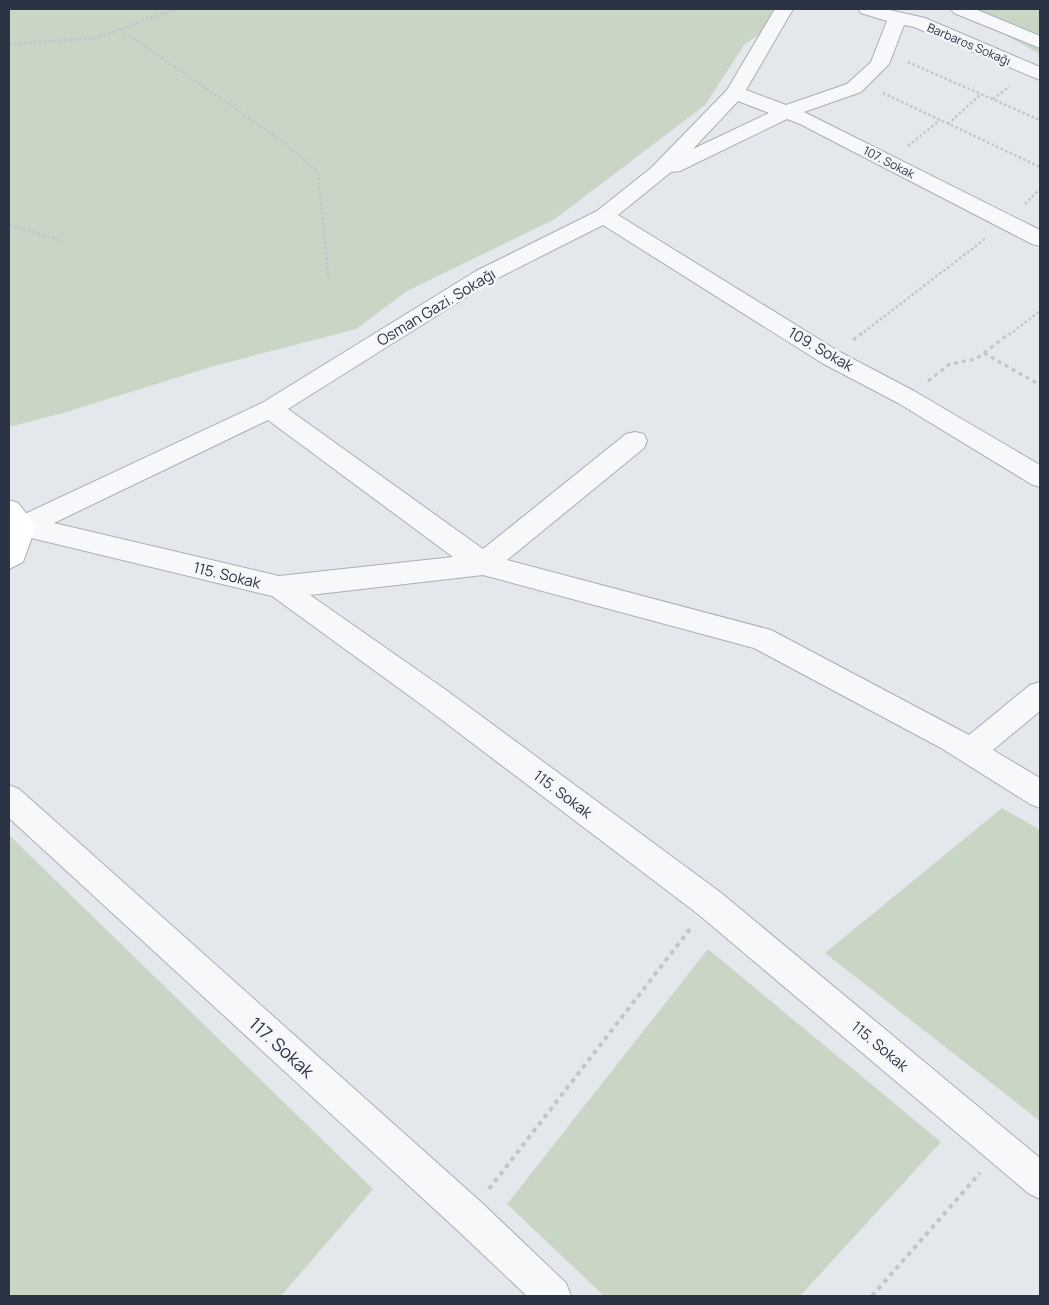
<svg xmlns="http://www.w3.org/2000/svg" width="1049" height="1305" font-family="Manrope,sans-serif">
	<rect width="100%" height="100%" fill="#e4e7ec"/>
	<g fill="#c9d6c5">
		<path d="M9 9H795L744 45 705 105 555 219 407 291 356 329 214 366 63 413 9 427Z"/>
		<path d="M947 9H1040V54L1000 32Z"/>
		<path d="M1002 808 1040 830V1121L825 953Z"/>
		<path d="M9 835 373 1189 281 1296H9Z"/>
		<path d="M708 949 941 1142 800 1296H604L507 1204Z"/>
	</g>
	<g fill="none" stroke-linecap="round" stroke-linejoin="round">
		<g stroke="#a9aeb7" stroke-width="2">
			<g id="street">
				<path d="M775 9H793L746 90 786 105 847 84 871 62 887 21 861 13 858 9H885L925 18 1040 67V80L914 27 904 25 889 64 861 92 804 112 1040 230V246L1032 244 800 124 787 119 680 171 671 172 618 215 838 351 914 391 1040 465V487L1031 484 898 403 822 363 603 225 492 281 288 409 483 549 626 434 635 432 644 434 647 441 644 448 507 560 771 630 969 735 1030 685 1040 682V711L993 750 1040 778V808L1030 804 941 748 754 648 483 575 310 595 446 690 720 892 1040 1158V1199L1028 1193 698 914 426 708 272 596 23 536 14 533 10 526 14 519 262 403 476 271 597 211 651 168 727 90ZM738 101 769 113 693 149ZM268 420 453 557 279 576 54 523Z"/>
				<path d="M951 9H975L1040 36V48L954 13Z"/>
				<path d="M9 785 19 789 481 1202 566 1283 571 1296H527L455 1228 9 818Z"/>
			</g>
		</g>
		<g stroke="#a9aeb7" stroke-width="2">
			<path id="secondary" d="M9 500 18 503 36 526 23 562 9 569Z"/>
		</g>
		<g stroke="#c2c5cb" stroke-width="2.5" stroke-dasharray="2.5 2.5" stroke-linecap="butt">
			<path d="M120 29 282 141 318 172 329 281"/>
			<path d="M9 44 96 38 175 9"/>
			<path d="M908 62 1040 120"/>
			<path d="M883 93 1040 167"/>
			<path d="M993 99 1010 86"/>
			<path d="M948 124 981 94"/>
			<path d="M908 146 940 120"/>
			<path d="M1025 204 1040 189"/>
			<path d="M9 225 63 241"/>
			<path d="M860 335 985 239"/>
			<path d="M1009 335 1040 311"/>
		</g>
		<g stroke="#c2c5cb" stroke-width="3" stroke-dasharray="4 4" stroke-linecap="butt">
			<path d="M853 340 862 333"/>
			<path d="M984 353 1040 385"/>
			<path d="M928 381 950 364 976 359 1010 333"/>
		</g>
		<g stroke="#c2c5cb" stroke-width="4" stroke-dasharray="4.5 4.5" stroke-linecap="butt">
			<path d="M489 1189 690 929"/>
			<path d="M872 1296 980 1173"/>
		</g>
		<use href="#street" fill="#f7f8fa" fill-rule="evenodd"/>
		<use href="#secondary" fill="#fff" fill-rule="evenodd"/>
	</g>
	<g text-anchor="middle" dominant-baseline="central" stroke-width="5" stroke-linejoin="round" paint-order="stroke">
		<g font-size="12" fill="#2b3445" stroke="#f4f6f9">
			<text transform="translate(969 44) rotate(23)">Barbaros Sokağı</text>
			<text transform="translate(889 162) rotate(27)">107. Sokak</text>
		</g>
		<g font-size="15" fill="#2b3445" stroke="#f4f6f9">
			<text transform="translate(436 307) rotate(-31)">Osman Gazi. Sokağı</text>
			<text transform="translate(821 349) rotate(30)">109. Sokak</text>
			<text transform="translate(227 575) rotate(14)">115. Sokak</text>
			<text transform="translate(563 794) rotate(37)">115. Sokak</text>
			<text transform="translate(880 1046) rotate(40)">115. Sokak</text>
		</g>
		<g font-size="18" fill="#2b3445" stroke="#f4f6f9">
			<text transform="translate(282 1047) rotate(42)">117. Sokak</text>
		</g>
	</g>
	<rect width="1049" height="1305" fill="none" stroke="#2b3445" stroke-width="20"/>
</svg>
